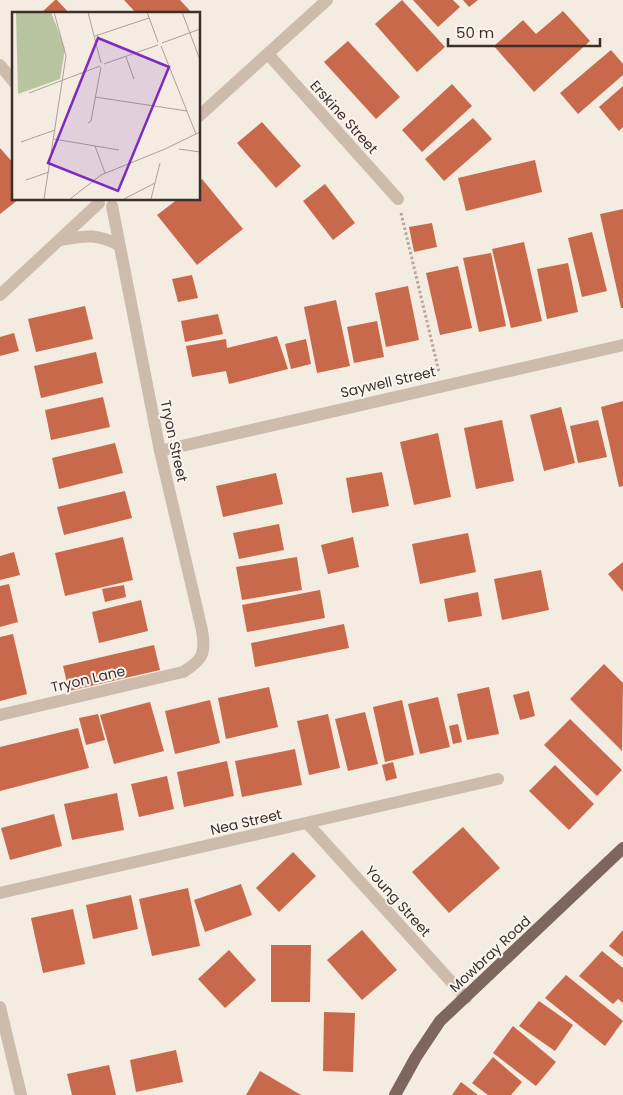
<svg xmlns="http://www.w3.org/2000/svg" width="623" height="1095" font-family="Poppins,sans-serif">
	<rect width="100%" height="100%" fill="#f4ebe1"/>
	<g fill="#c8694b">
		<path d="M55 0H57L70 14H40Z"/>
		<path d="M124 0H180L193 14H137Z"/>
		<path d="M402 0 445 47 417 72 375 24Z"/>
		<path d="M413 0H453L460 7 438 27Z"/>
		<path d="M463 0H478L469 7Z"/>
		<path d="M563 11 590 41 534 92 494 46 523 20 536 34Z"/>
		<path d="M348 41 400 97 376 119 324 62Z"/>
		<path d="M611 50 623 64V75L578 114 560 93Z"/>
		<path d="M452 84 472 106 422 152 402 130Z"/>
		<path d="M623 86V127L619 131 599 107Z"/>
		<path d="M473 118 492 139 444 181 425 159Z"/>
		<path d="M262 122 301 166 276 188 237 143Z"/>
		<path d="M0 148 14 164V199H19L0 214Z"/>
		<path d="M535 160 542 192 466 211 458 178Z"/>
		<path d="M202 179 243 229 197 265 157 215 178 199H199V182Z"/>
		<path d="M325 184 355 223 333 240 303 201Z"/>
		<path d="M623 209V308H621L600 214Z"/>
		<path d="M432 223 437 247 414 252 409 227Z"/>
		<path d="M592 232 607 291 582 297 568 238Z"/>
		<path d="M524 242 542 321 511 328 492 249Z"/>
		<path d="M491 253 506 326 479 332 463 258Z"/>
		<path d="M568 263 578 312 547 319 537 269Z"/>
		<path d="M458 266 472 328 440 335 426 273Z"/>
		<path d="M192 275 198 298 178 302 172 279Z"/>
		<path d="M408 286 419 340 386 347 375 293Z"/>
		<path d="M336 300 350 366 317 373 304 307Z"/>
		<path d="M85 306 93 339 36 352 28 319Z"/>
		<path d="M218 314 223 334 185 342 181 321Z"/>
		<path d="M377 321 384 357 354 363 347 327Z"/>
		<path d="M14 333 19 351 0 356V337Z"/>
		<path d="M277 336 288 369 229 384 226 371 192 377 186 346 226 339 227 348Z"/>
		<path d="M306 339 311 364 291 369 285 344Z"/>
		<path d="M96 352 103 383 41 398 34 366Z"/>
		<path d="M103 397 110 427 51 440 45 410Z"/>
		<path d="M623 401V486L619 487 601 407Z"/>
		<path d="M561 407 575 463 544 471 530 415Z"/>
		<path d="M502 420 514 481 476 489 464 428Z"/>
		<path d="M598 420 607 457 578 463 570 426Z"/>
		<path d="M438 433 451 497 414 505 400 442Z"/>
		<path d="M115 443 123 473 59 489 52 458Z"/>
		<path d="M382 472 389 506 352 513 346 478Z"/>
		<path d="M276 473 283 504 223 517 216 486Z"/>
		<path d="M125 491 132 518 64 535 57 507Z"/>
		<path d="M279 524 284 550 239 559 233 533Z"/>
		<path d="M468 533 476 572 420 584 412 544Z"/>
		<path d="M123 537 133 580 65 596 55 553Z"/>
		<path d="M353 537 359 567 328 574 321 545Z"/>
		<path d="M14 552 20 575 0 580V556Z"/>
		<path d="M297 557 302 590 242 600 236 567Z"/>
		<path d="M623 562V592L608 574Z"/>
		<path d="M541 570 549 610 502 620 494 579Z"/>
		<path d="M9 584 18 622 0 627V586Z"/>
		<path d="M124 585 126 597 105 602 102 589Z"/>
		<path d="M320 590 325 618 247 632 242 605Z"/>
		<path d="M478 592 482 616 448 622 444 599Z"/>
		<path d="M141 600 148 631 99 643 92 612Z"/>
		<path d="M344 624 349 648 255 667 251 643Z"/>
		<path d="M13 634 27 694 0 701V637Z"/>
		<path d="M154 645 160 670 69 691 63 666Z"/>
		<path d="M604 664 623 683 622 751 570 699Z"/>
		<path d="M269 687 278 727 226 739 218 698Z"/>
		<path d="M489 687 499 734 467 740 457 694Z"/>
		<path d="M529 691 535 716 520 720 513 695Z"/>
		<path d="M438 697 450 747 420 754 408 704Z"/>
		<path d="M210 700 220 743 175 754 165 711Z"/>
		<path d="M402 700 414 755 385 762 373 707Z"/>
		<path d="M150 702 164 751 114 764 100 715Z"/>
		<path d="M365 712 378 764 348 771 335 719Z"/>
		<path d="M98 714 105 740 86 745 79 718Z"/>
		<path d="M328 714 340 768 309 775 297 721Z"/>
		<path d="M570 719 622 770 597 796 544 745Z"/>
		<path d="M458 724 462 742 453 744 449 726Z"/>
		<path d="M78 728 89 768 0 791V747Z"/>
		<path d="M295 749 302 785 242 797 235 761Z"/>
		<path d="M227 761 234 796 184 807 177 772Z"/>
		<path d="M393 762 397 778 386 781 382 765Z"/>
		<path d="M555 765 594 804 569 830 529 791Z"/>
		<path d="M167 776 174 809 139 817 131 784Z"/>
		<path d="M117 793 124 830 72 840 64 804Z"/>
		<path d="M54 814 62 846 10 860 1 828Z"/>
		<path d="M463 827 500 868 449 913 412 872Z"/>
		<path d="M293 852 316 876 279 912 256 888Z"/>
		<path d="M241 884 252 915 205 932 194 900Z"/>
		<path d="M188 888 200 946 152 956 139 899Z"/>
		<path d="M131 895 138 929 93 939 86 905Z"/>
		<path d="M73 909 85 964 43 973 31 918Z"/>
		<path d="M362 930 397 970 362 1000 327 960Z"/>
		<path d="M623 930V957L609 946Z"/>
		<path d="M271 945H311L310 1002H271Z"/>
		<path d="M229 950 256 980 225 1008 198 979Z"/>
		<path d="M602 951 623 968V1003L618 999 613 1004 579 976Z"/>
		<path d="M566 975 623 1021 605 1046 545 998Z"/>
		<path d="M539 1001 573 1025 555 1051 519 1026Z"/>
		<path d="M324 1012 355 1013 353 1072 323 1071Z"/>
		<path d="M513 1026 556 1062 536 1086 493 1053Z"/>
		<path d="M176 1050 183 1082 136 1092 130 1060Z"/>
		<path d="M493 1057 522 1082 511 1095H488L472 1083Z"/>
		<path d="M109 1065 116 1095H72L67 1074Z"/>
		<path d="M260 1071 301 1095H246Z"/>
		<path d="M461 1082 478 1095H452Z"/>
	</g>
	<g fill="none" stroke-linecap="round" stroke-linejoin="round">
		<path stroke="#b9a596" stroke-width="3" stroke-dasharray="2.5 2.5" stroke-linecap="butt" d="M401 213 439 372"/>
		<g stroke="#cdbbac" stroke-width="12">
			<path d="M268 54 398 199"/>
			<path d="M0 65 14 82"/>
			<path d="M199 116 327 0"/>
			<path d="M60 240C85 236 95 233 119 245"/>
			<path d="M0 295 99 203"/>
			<path d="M160 451 623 345"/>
			<path d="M0 715 183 672C203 660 206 653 202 630L160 451 112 206"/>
			<path d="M308 824 466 998"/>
			<path d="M0 893 498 779"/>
			<path d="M0 1007 21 1095"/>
		</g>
		<path stroke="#7d675c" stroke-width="12" d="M395 1095 416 1057 440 1021 623 848"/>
	</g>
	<g text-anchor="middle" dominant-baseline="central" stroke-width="4" stroke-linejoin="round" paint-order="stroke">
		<g font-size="14" fill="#3b302b" stroke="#fbf5ee">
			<text transform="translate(344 117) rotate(48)">Erskine Street</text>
			<text transform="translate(388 382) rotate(-13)">Saywell Street</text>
			<text transform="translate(174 441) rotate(78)">Tryon Street</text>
			<text transform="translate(88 679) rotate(-13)">Tryon Lane</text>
			<text transform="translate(246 822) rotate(-13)">Nea Street</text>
			<text transform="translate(398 901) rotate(48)">Young Street</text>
			<text transform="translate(490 954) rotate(-43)">Mowbray Road</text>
		</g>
	</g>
	<g transform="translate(12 12)">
		<rect width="188" height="188" fill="#f4ebe1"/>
		<path d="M4 0H39L53 37 48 67 6 82Z" fill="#b8c4a0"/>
		<path fill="none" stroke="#aaa098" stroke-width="1" d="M76 0 89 51M135 0 146 30M170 0 188 48M83 24 137 6M150 31 188 17M149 34 184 122M114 45 122 67M92 52 146 33M17 81 88 54M83 85 175 99M76 111 79 109 89 55M42 127 107 138M9 130 43 118M83 134 93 161M167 137 188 140M14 168 37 160M32 187 54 44 42 0M58 187 89 163 153 137 188 120M112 187 143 171M139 187 148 151"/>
		<path fill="#7b2cbf" fill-opacity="0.15" stroke="#7b2cbf" stroke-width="2.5" d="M86 26 157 55 106 179 36 151Z"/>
		<rect width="188" height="188" fill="none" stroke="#3b302b" stroke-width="2.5"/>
	</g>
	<path d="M448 38v8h152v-8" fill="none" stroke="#3b302b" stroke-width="2.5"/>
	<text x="456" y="38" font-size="15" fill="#3b302b" stroke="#fbf5ee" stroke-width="4" paint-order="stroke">50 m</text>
</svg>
